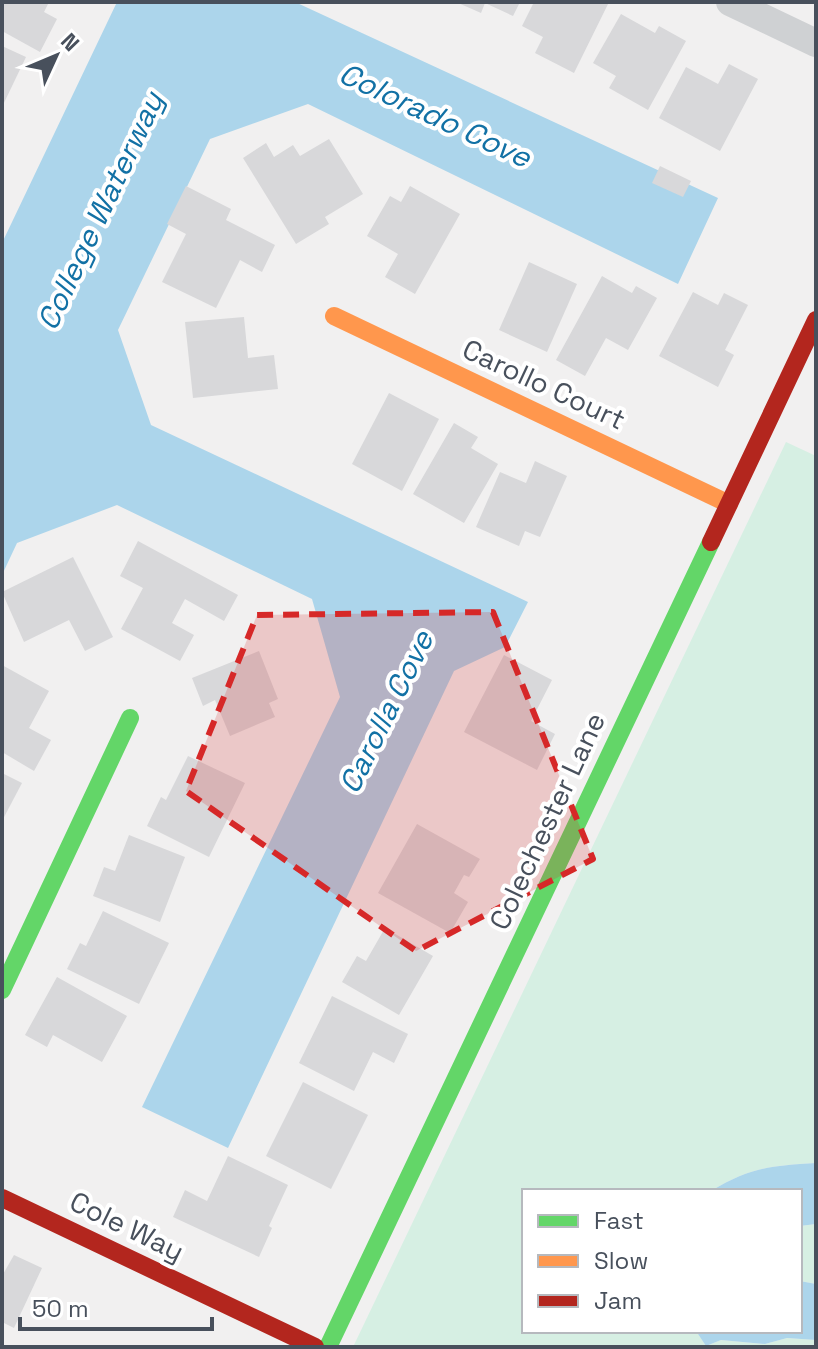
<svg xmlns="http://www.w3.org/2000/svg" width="818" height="1349" font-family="'Space Grotesk',sans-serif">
	<rect width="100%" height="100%" fill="#f1f0f0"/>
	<g fill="#d6efe3">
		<path d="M786 442 816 456V1163C770 1166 751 1167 711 1191H524V1331H696L706 1346 721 1340 765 1344 787 1338 816 1340V1347H353Z"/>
		<path d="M816 1224V1284L800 1281V1226Z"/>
	</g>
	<g fill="#acd5eb">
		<path d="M117 2H295L718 198 678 284 308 104 210 139 118 330 151 425 528 602 505 647 454 671 228 1148 142 1107 340 697 312 599 117 505 17 543 2 575V243Z"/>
		<path d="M816 1163V1224L800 1226V1191H711C751 1167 770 1166 816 1163Z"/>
		<path d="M800 1281 816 1284V1340L787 1338 765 1344 721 1340 706 1346 696 1331H800Z"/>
	</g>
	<g fill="#d8d8da">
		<path d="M2 2H49L44 12 57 19 40 52 2 31Z"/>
		<path d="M456 2H520L513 16 485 3 481 13Z"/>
		<path d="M534 2H609L574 73 535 53 543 37 522 26Z"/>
		<path d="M621 14 655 33 659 26 686 41 648 110 609 88 616 76 593 63Z"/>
		<path d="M2 46 26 57 2 107Z"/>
		<path d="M729 64 758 79 720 151 659 118 686 67 718 84Z"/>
		<path d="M329 139 363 194 325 217 329 224 296 244 243 158 266 143 274 157 293 145 300 156Z"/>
		<path d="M660 166 691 181 683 197 652 183Z"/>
		<path d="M186 186 231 209 226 220 275 245 262 272 240 260 216 308 162 282 186 234 167 224Z"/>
		<path d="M410 186 460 214 415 294 385 277 398 254 367 236 390 196 401 202Z"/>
		<path d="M529 262 577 284 547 352 499 330Z"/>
		<path d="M602 276 632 293 636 286 657 298 628 350 606 338 585 376 556 360Z"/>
		<path d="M693 292 718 305 724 293 748 305 725 350 734 355 718 387 659 356Z"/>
		<path d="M244 317 248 358 274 355 278 389 193 398 185 322Z"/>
		<path d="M389 393 439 419 402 491 352 464Z"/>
		<path d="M454 423 478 437 471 448 498 464 464 523 413 494Z"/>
		<path d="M535 461 567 476 540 537 525 531 519 546 476 527 500 472 526 483Z"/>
		<path d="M138 541 238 595 224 621 185 599 172 623 194 635 180 661 121 629 143 588 120 576Z"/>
		<path d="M73 557 113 637 85 651 69 620 24 642 2 592Z"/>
		<path d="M259 651 278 699 269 703 275 717 230 736 215 700 203 706 192 678Z"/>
		<path d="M504 655 552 680 531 721 555 734 537 770 464 732Z"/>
		<path d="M2 665 49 691 29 728 51 740 34 771 2 752Z"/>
		<path d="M188 756 245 783 209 857 147 826 161 797 166 800Z"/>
		<path d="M2 773 22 783 2 821Z"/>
		<path d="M417 824 480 859 469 877 464 875 454 893 468 902 450 933 378 893Z"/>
		<path d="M129 835 185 857 160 922 93 896 104 867 115 871Z"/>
		<path d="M103 911 169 943 139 1004 67 969 80 943 86 946Z"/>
		<path d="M385 928 433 956 399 1015 342 982 357 956 366 961Z"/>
		<path d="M57 977 127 1016 102 1062 53 1035 47 1047 25 1035Z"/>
		<path d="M332 996 408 1034 394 1063 373 1052 354 1091 299 1063Z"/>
		<path d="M303 1082 368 1115 331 1189 266 1156Z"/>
		<path d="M228 1156 288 1185 269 1226 272 1228 259 1257 173 1217 185 1190 207 1201Z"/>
		<path d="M14 1255 42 1268 14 1328 2 1322V1276Z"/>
	</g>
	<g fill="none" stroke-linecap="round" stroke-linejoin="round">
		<path stroke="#cfd1d3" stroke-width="28" d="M730 2 816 43"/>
		<g stroke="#63d668" stroke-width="18">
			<path d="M2 990 130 718"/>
			<path d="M328 1347 711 542"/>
		</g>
		<path stroke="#ff974d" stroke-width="18" d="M334 316 729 504"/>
		<g stroke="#b3261e" stroke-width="18">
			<path d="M711 542 816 320"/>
			<path d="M2 1198 315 1347"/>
		</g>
	</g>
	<path fill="#d62828" fill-opacity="0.2" stroke="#d62828" stroke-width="6" stroke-dasharray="16 10" stroke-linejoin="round" d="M493 612 593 859 416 951 186 791 257 615Z"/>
	<g text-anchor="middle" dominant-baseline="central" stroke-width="8" stroke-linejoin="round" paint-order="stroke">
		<g font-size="28" fill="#48505c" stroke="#fff">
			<text transform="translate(544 384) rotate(25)">Carollo Court</text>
			<text transform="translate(547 821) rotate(-65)">Colechester Lane</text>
			<text transform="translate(127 1226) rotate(26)">Cole Way</text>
		</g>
		<g font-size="30" font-style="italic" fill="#1271a5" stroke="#fff">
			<text transform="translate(435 115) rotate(25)">Colorado Cove</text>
			<text transform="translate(100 211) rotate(-65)">College Waterway</text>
			<text transform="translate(386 712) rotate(-64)">Carolla Cove</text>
		</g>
	</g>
	<rect width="818" height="1349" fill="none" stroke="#48505c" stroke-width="8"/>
	<rect x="522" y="1189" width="280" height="144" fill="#ffffff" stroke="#b6b9be" stroke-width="2"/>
	<rect x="538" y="1215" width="40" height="12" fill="#63d668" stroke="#b6b9be" stroke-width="2"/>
	<text x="594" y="1229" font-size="24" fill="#48505c">Fast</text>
	<rect x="538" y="1255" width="40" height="12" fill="#ff974d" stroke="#b6b9be" stroke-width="2"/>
	<text x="594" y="1269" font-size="24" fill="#48505c">Slow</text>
	<rect x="538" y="1295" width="40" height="12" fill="#b3261e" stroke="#b6b9be" stroke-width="2"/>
	<text x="594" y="1309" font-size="24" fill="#48505c">Jam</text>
	<g transform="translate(56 56) rotate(46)" stroke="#ffffff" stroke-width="6" paint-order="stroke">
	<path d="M0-6L14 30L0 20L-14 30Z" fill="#48505c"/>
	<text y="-12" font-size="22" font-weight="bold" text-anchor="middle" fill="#48505c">N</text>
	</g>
	<path d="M20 1317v12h192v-12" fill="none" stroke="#48505c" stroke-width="4"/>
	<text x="32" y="1317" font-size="24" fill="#48505c" stroke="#ffffff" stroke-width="6" paint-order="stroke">50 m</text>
</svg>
